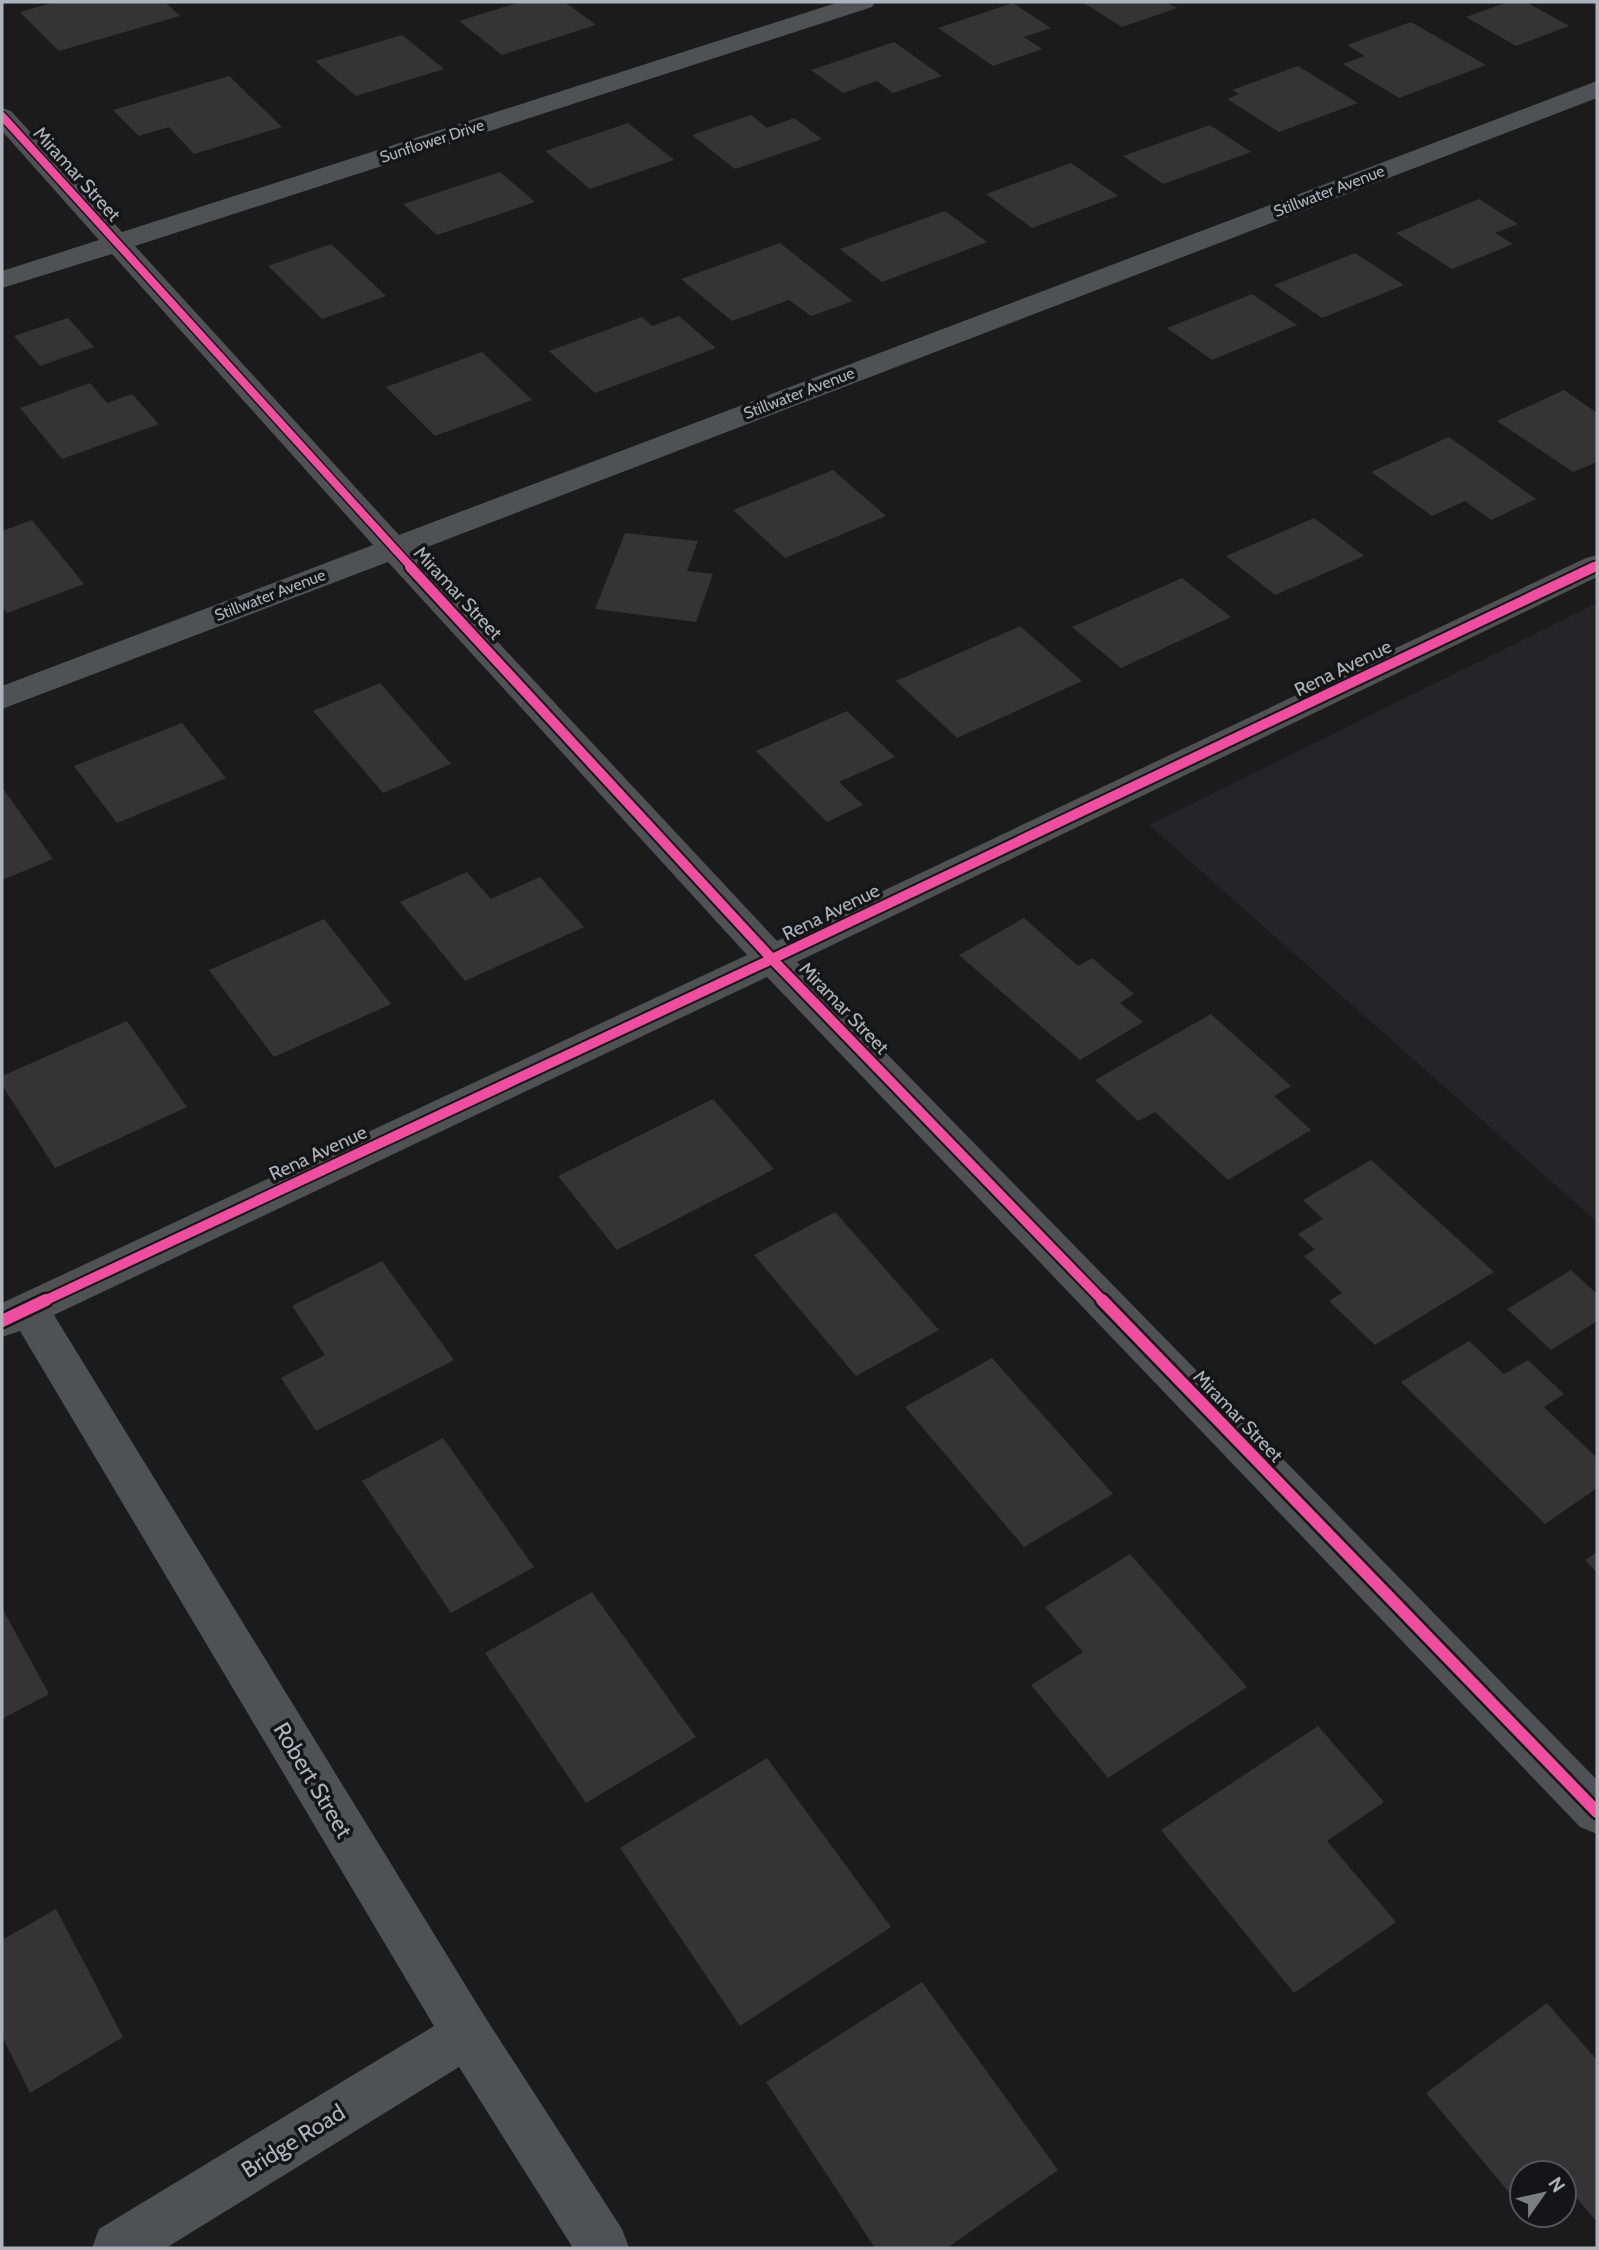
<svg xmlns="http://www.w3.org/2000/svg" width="1599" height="2250" font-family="Cabin,sans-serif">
	<rect width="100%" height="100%" fill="#1b1b1b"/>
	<path fill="#252527" d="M1597 603V1222L1149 825Z"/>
	<g fill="#343435">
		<path d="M55 2H165L180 16 59 51 20 12Z"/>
		<path d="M521 2H565L596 25 502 55 459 21Z"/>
		<path d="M1082 2H1166L1177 8 1122 27Z"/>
		<path d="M1508 2H1526L1569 26 1516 46 1466 17Z"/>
		<path d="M1013 3 1051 28 1024 37 1042 49 993 66 938 28Z"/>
		<path d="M1411 22 1486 65 1399 98 1343 64 1365 56 1347 45Z"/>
		<path d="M402 35 444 69 356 96 315 61Z"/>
		<path d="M894 42 942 76 893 93 877 81 843 93 811 70Z"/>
		<path d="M1298 66 1358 103 1279 132 1227 99 1239 94 1232 90Z"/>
		<path d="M229 76 282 127 194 154 169 127 139 136 113 110Z"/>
		<path d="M751 115 767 128 794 118 822 139 735 169 692 135Z"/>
		<path d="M628 123 674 160 590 189 545 151Z"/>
		<path d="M1210 125 1251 152 1163 184 1123 156Z"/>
		<path d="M1071 163 1118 196 1032 228 986 194Z"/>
		<path d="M500 172 535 202 437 235 403 204Z"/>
		<path d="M1479 199 1518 224 1495 233 1513 244 1452 269 1396 233Z"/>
		<path d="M945 211 987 242 882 282 840 249Z"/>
		<path d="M780 243 853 301 811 316 789 300 732 321 681 279Z"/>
		<path d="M331 244 386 296 322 319 268 266Z"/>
		<path d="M1355 253 1404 285 1322 318 1274 285Z"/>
		<path d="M1252 294 1297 325 1212 360 1167 328Z"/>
		<path d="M679 316 716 348 595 393 549 351 642 317 652 326Z"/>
		<path d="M68 318 94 347 40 366 14 336Z"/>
		<path d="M482 352 532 400 435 436 386 387Z"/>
		<path d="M90 383 107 403 132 394 159 424 62 459 20 408Z"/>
		<path d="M1564 390 1597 413V462L1573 472 1497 421Z"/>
		<path d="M1449 437 1536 499 1491 520 1465 501 1432 516 1371 472Z"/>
		<path d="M833 470 886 516 785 558 733 510Z"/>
		<path d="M1314 518 1364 556 1275 595 1226 556Z"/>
		<path d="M32 520 84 584 7 613 2 606V531Z"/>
		<path d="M625 533 698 541 687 571 713 574 696 622 595 609Z"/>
		<path d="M1182 578 1231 617 1121 668 1072 627Z"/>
		<path d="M1020 626 1082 681 957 738 896 681Z"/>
		<path d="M380 683 451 764 383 793 313 711Z"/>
		<path d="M847 711 895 757 839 782 863 805 827 822 756 751Z"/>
		<path d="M182 723 226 778 117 823 74 766Z"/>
		<path d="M2 787 53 859 2 880Z"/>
		<path d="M467 872 491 899 540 877 584 927 465 981 400 902Z"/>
		<path d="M1024 918 1078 966 1092 958 1134 994 1120 1003 1143 1022 1080 1060 959 955Z"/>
		<path d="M324 919 391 1004 274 1057 209 970Z"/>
		<path d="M1211 1014 1291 1086 1274 1096 1311 1130 1228 1180 1155 1112 1138 1121 1095 1080Z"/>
		<path d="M127 1021 187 1107 55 1168 2 1085V1076Z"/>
		<path d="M713 1099 774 1169 617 1250 558 1176Z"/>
		<path d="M1371 1160 1494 1272 1375 1345 1329 1301 1342 1293 1304 1256 1315 1250 1298 1234 1323 1219 1303 1200Z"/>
		<path d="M835 1212 939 1330 856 1376 754 1255Z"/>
		<path d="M382 1261 454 1360 316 1431 281 1378 325 1355 292 1306Z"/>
		<path d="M1571 1270 1597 1294V1321L1551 1350 1507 1309Z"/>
		<path d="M1469 1341 1504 1374 1528 1360 1564 1394 1544 1407 1597 1458V1488L1545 1524 1401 1382Z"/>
		<path d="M992 1358 1113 1494 1024 1547 905 1407Z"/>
		<path d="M443 1438 534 1567 451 1613 362 1481Z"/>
		<path d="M1597 1552V1573L1585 1560Z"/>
		<path d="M1130 1554 1247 1687 1108 1778 1031 1685 1083 1652 1045 1607Z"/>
		<path d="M592 1592 696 1737 586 1803 485 1653Z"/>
		<path d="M2 1608 49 1694 2 1719Z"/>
		<path d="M1318 1726 1384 1802 1327 1841 1396 1922 1294 1993 1161 1830Z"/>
		<path d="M767 1758 891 1927 740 2026 620 1848Z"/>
		<path d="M56 1909 123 2037 30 2093 2 2036V1940Z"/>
		<path d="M922 1982 1058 2170 947 2248H875L766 2082Z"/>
		<path d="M1547 2003 1597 2060V2222L1564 2183V2173H1522V2208L1426 2093Z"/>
	</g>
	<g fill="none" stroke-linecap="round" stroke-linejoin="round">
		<path fill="#4f5154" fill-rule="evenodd" d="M839 2H875L872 7 135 246 399 535 1597 81V98L414 552 777 941 1586 558 1597 555V577L797 962 1597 1780V1834L1580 1827 767 977 54 1315 485 2017 622 2229 629 2248H573L459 2067 166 2248H92L99 2229 434 2026 20 1331 2 1337V1303L747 955 388 562 2 709V686L373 545 112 254 2 288V271L99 240 2 131V108L11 111 122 232Z"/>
		<g stroke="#151517" stroke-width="11">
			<g id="cycleway-far2">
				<path d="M2 116 412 568"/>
				<path d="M1590 568 1597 565"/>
			</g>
		</g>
		<g stroke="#151517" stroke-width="14">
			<g id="cycleway-far1">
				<path d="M410 567 772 959 1104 1302"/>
				<path d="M42 1302 772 959 1594 567"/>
			</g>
		</g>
		<g stroke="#151517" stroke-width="17">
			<g id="cycleway">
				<path d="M1102 1300 1597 1812"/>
				<path d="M2 1321 46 1300"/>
			</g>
		</g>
		<use href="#cycleway-far2" stroke="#ef4d9e" stroke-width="8"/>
		<use href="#cycleway-far1" stroke="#ef4d9e" stroke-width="10"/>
		<use href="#cycleway" stroke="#ef4d9e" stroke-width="12"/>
	</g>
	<g text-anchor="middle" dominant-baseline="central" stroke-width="7" stroke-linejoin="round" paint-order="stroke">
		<g font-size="16" fill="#adb3bb" stroke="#151517">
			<text transform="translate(432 141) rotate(-18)">Sunflower Drive</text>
			<text transform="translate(1329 191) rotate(-21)">Stillwater Avenue</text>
			<text transform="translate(799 393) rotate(-21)">Stillwater Avenue</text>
			<text transform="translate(270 595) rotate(-21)">Stillwater Avenue</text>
		</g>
		<g font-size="19" fill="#adb3bb" stroke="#151517">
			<text transform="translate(77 174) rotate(48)">Miramar Street</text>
			<text transform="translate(458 593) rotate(47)">Miramar Street</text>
			<text transform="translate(1343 668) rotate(-26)">Rena Avenue</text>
			<text transform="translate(831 912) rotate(-26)">Rena Avenue</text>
			<text transform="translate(844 1008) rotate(46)">Miramar Street</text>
			<text transform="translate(318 1153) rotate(-25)">Rena Avenue</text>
			<text transform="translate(1238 1416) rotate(46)">Miramar Street</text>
		</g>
		<g font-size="23" fill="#adb3bb" stroke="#151517">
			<text transform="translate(313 1780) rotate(59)">Robert Street</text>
			<text transform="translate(293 2141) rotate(-32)">Bridge Road</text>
		</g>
	</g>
	<rect width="1599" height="2250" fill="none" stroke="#adb3bb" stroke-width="7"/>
	<g transform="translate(1543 2194) rotate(56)"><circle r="33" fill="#151517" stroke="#525459" stroke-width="2"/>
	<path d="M0-5L12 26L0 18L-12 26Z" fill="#7a7e83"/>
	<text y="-10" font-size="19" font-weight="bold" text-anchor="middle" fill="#adb3bb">N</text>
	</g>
</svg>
